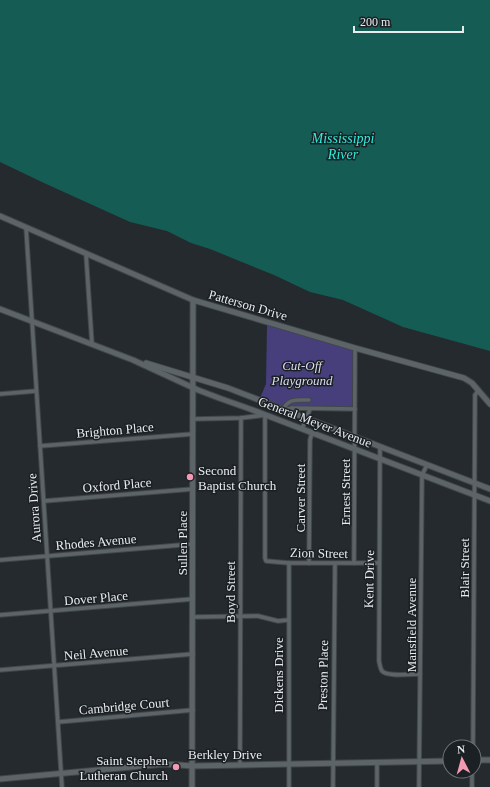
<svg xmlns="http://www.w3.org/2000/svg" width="490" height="787" font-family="'Times New Roman',serif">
	<rect width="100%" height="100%" fill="#242a2d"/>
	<path fill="#463f7c" d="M267 325 354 350V408L287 407 260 398 266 384Z"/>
	<path fill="#155c55" d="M0 0H490V351L403 327 343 300 310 292 274 275 210 249 191 243 167 231 130 222 44 183 0 162Z"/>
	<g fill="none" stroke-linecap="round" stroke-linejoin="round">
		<g stroke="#42464a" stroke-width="5.5">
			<g id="street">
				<path d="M26 227 62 787"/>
				<path d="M86 254 92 344"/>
				<path d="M0 394 36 391"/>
				<path d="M283 410C288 398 298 400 309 400"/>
				<path d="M284 410 292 408 355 409"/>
				<path d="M193 419 241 418 265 415V558L266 561 289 563H379"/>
				<path d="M302 429 310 409"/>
				<path d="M40 446 193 434"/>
				<path d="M380 447 379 661C380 665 380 668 382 671 387 677 412 674 420 674"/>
				<path d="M44 501 193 489"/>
				<path d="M0 560 193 544"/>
				<path d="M309 563 310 440 312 433"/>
				<path d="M354 563 355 348"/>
				<path d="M0 615 193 599"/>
				<path d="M193 617 258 616 278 621 288 620"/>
				<path d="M0 670 193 654"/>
				<path d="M58 722 193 710"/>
				<path d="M473 747 475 399V395L478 391"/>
				<path d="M240 765 241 418"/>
				<path d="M289 787V563"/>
				<path d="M333 787 335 564"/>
				<path d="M377 787V762"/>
				<path d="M419 787 422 475 427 465"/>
				<path d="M472 787V771"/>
			</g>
		</g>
		<g stroke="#42464a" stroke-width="7">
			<g id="secondary">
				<path d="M0 216 193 300 355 348 464 378 472 383 490 404"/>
				<path d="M0 309 133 360 198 390 219 398 250 409 490 501"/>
				<path d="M146 363 228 388 490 489"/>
				<path d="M474 760H490"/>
				<path d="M0 779 164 764 193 766 450 761"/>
				<path d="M192 787 193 300"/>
			</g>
		</g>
		<use href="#street" stroke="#5d6468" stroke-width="3.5"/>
		<use href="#secondary" stroke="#5d6468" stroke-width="5"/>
	</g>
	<g fill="#f19ab1" stroke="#1b2024" stroke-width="1.5">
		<circle cx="190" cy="477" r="4"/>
		<circle cx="176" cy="767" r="4"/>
	</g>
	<g text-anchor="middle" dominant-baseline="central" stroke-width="3" stroke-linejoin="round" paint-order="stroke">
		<g font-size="13" fill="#e8ecee" stroke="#1b2024">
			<text transform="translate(248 305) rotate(16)">Patterson Drive</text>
			<text transform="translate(315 422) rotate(21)">General Meyer Avenue</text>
			<text transform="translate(115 430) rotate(-5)">Brighton Place</text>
			<text transform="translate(117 485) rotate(-5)">Oxford Place</text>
			<text transform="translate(345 492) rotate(-90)">Ernest Street</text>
			<text transform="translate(300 498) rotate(-90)">Carver Street</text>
			<text transform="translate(34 508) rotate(-94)">Aurora Drive</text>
			<text transform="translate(96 542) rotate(-5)">Rhodes Avenue</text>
			<text transform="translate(182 543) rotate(-90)">Sullen Place</text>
			<text transform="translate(319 553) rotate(1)">Zion Street</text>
			<text transform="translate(464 568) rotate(-90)">Blair Street</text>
			<text transform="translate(369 579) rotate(-89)">Kent Drive</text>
			<text transform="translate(230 592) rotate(-90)">Boyd Street</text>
			<text transform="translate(96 598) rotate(-5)">Dover Place</text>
			<text transform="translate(411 625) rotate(-90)">Mansfield Avenue</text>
			<text transform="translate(96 653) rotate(-5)">Neil Avenue</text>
			<text transform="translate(278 675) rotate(-90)">Dickens Drive</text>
			<text transform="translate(323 675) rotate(-89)">Preston Place</text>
			<text transform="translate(124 706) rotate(-5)">Cambridge Court</text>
			<text x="225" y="754">Berkley Drive</text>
		</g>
		<g font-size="13" font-style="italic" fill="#dcdcf1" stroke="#1b2024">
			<text x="302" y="365">Cut-Off<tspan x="302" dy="15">Playground</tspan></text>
		</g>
		<g font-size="13" fill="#e8ecee" stroke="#1b2024" text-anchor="start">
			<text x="198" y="470">Second<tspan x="198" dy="15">Baptist Church</tspan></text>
			<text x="168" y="760" text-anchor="end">Saint Stephen<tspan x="168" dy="15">Lutheran Church</tspan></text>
		</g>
		<g font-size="14" font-style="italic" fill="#2deddb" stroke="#1b2024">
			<text x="343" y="138">Mississippi<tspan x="343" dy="16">River</tspan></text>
		</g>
	</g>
	<g transform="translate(462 759) rotate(354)"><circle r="19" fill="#1b2024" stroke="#6d7275"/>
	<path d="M0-3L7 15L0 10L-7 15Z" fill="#f19ab1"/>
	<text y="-6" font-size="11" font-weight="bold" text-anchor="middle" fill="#e8ecee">N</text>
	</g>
	<path d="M354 26v6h109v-6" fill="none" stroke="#e8ecee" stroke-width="2"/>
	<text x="360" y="26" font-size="12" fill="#e8ecee" stroke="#1b2024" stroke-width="3" paint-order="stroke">200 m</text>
</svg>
